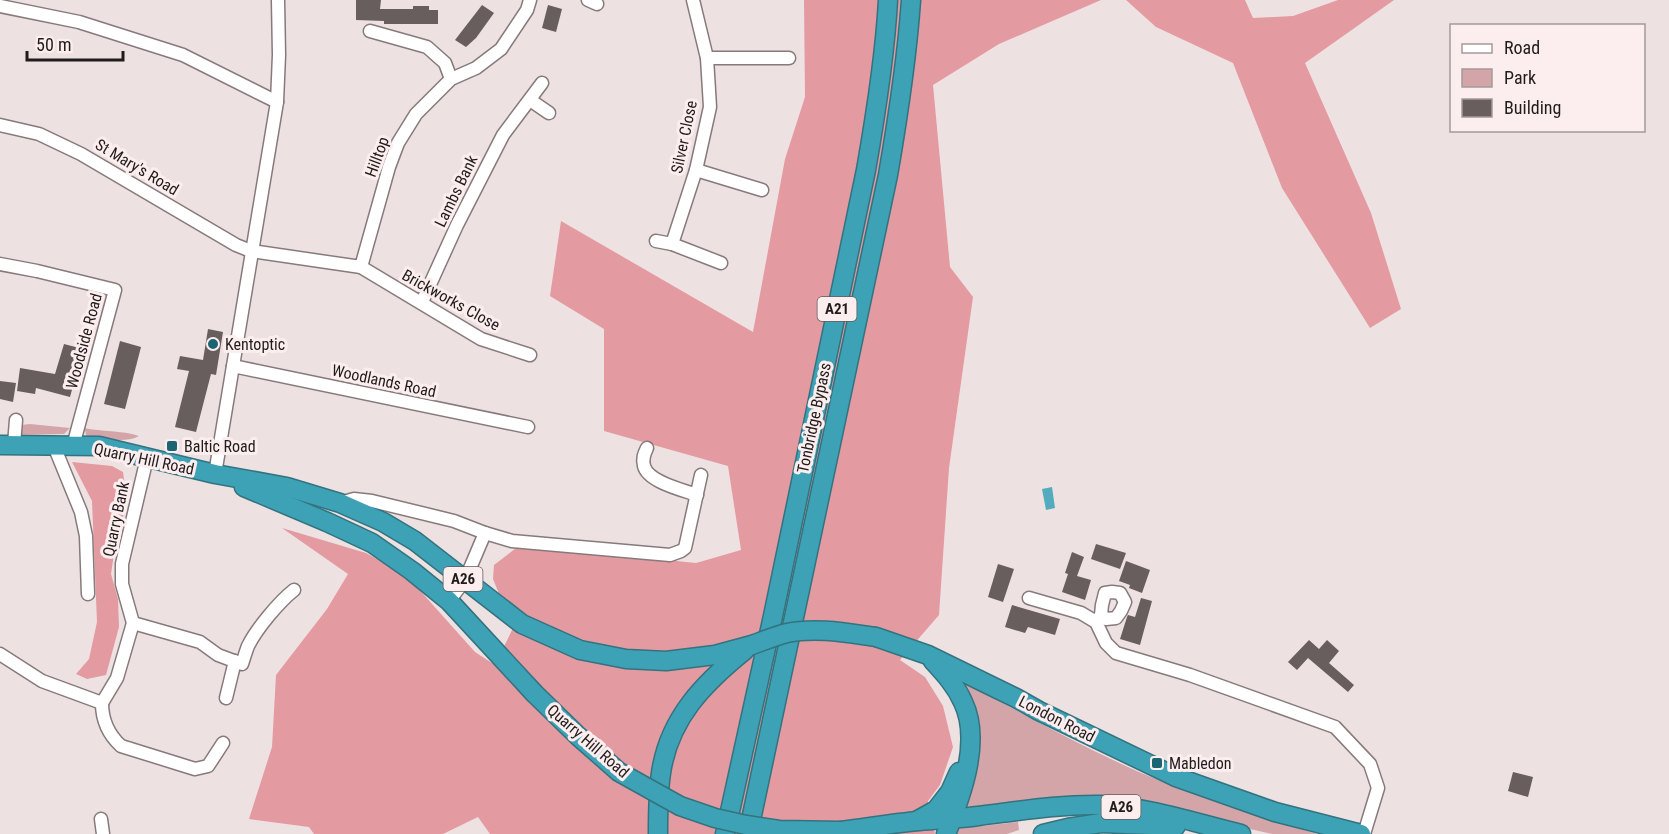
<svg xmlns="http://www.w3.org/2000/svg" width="1669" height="834" font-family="'Roboto Condensed',sans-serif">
	<rect width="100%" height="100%" fill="#eee1e2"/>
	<g fill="#d3a5a9">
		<path d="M30 424 70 428 64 434 19 435 21 425Z"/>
		<path d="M84 428C102 432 121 430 139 436 127 443 107 439 93 438L87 437Z"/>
		<path d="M959 680C1019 711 1078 745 1139 772 1197 797 1257 816 1317 834H1272L1154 807 960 811C969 782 985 749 978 719 974 705 965 692 959 680Z"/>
		<path d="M1018 822 1019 830 1007 834H951L954 825 979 823 982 826Z"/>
	</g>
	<g fill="#e49aa1">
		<path d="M804 0H1101L999 44 933 85 950 267 973 297 949 468 939 615 900 660 925 677 943 706 953 747 940 785 928 801 935 834H490L478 817 443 834H314L309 827 249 819 272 747 276 675 327 609 348 574 282 528 366 553 407 576 475 652 495 665 513 628 493 579 494 565 520 545 696 563 741 550 728 466 604 431V329L550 296 561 221 753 332 785 159 805 97Z"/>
		<path d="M1126 0H1245L1253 18 1293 16 1338 0H1394L1305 63 1371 213 1401 309 1370 328 1282 188 1233 63 1156 27Z"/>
		<path d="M72 462 112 466 123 472 127 500 114 554 111 574 118 599 119 627 106 675 87 679 76 674 89 659 97 622 92 501Z"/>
	</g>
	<path fill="#52acbd" d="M1052 487 1055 508 1046 510 1042 489Z"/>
	<g fill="#695e5e">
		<path d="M356 0H381L380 9H413V6H429V10H438V24H384V21L356 20Z"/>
		<path d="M482 5 494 13 476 38 466 47 455 40Z"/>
		<path d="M548 5 562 9 556 32 542 28Z"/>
		<path d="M208 329 223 332 216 375 211 374 196 432 175 427 189 371 177 369 180 356 203 360Z"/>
		<path d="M120 341 141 347 125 409 104 404Z"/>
		<path d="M64 344 83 349 70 397 36 388 35 394 17 391 20 368 55 374Z"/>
		<path d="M0 381 16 383 13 402 0 399Z"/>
		<path d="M1096 544 1126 553 1120 569 1091 559Z"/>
		<path d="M1072 552 1084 557 1077 576 1091 580 1085 600 1062 592 1068 574 1065 573Z"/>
		<path d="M1126 561 1150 570 1142 593 1129 588 1130 585 1119 581Z"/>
		<path d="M998 564 1014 569 1003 602 988 597Z"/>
		<path d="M1141 598 1152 601 1140 645 1120 639 1127 617 1128 615 1135 617Z"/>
		<path d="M1012 605 1060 619 1055 635 1028 627 1025 633 1005 627Z"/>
		<path d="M1309 640 1319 649 1327 640 1339 651 1329 663 1354 685 1348 692 1308 658 1297 670 1288 662Z"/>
		<path d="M1513 772 1533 777 1528 797 1508 791Z"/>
	</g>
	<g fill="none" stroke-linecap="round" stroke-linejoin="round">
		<g stroke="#867a7b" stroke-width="15">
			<g id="minor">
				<path d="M588 0 597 4"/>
				<path d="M693 0 707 58 710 107 696 170 672 244 721 263"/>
				<path d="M0 6 79 22 183 55 277 102"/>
				<path d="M370 31 427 47 445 63 451 79"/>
				<path d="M707 58H789"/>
				<path d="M530 100 549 113"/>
				<path d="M0 125 39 134 81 154 236 245 251 251 361 267 389 167 398 143 416 114 451 79 476 68 501 49 527 10 530 0"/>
				<path d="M696 170 762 190"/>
				<path d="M656 241 672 244"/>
				<path d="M0 264 37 271 115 290 73 446"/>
				<path d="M361 267 481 339 530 355"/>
				<path d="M422 302 457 225 503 135 542 83"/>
				<path d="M233 366 528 427"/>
				<path d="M14 444 16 420"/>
				<path d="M54 446 81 512 86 536 88 594"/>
				<path d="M647 448C644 454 642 459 644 466 648 482 683 490 697 495"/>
				<path d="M215 474 277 102 279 55 278 0"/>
				<path d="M340 503 354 499 372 501 454 521 485 533 512 541 670 555 681 551 685 548 701 475"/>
				<path d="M1029 598 1081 613 1096 622 1106 643 1116 653 1190 675 1335 727 1370 764 1378 788 1364 834"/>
				<path d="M449 601 465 580 485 533"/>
				<path d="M1096 622 1101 615 1102 605 1105 593 1112 592 1120 593 1125 602 1121 611 1116 618 1106 619 1101 615"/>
				<path d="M133 623 200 642 218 655 242 664C244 658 246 651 248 646 257 628 279 602 294 590"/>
				<path d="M0 654 42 681 102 703 117 678 133 623 122 584V564L147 458"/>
				<path d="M226 698 235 661"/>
				<path d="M102 703C102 720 109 735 121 746L195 769 208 766 223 743"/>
				<path d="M101 819 103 834"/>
			</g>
		</g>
		<g stroke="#33737f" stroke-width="21">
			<g id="highway">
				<path d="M0 445 99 446 215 474 287 487 340 503 383 522 415 541 522 624 580 650 626 659 666 661 715 655 752 645"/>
				<path d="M244 487 327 522 372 543 412 571 449 601 534 693"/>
				<path d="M876 637 928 655 1016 698 1039 711 1176 777 1275 812 1361 834"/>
				<path d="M933 661C945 674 956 686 963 702 982 741 961 797 946 834"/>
				<path d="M918 820 936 810 950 792 959 772"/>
				<path d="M841 831C867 828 893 823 919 821 938 819 958 819 978 816 1019 811 1060 804 1102 805 1149 807 1195 823 1241 834"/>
				<path d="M658 834C658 814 658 793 661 773 669 718 704 683 745 650"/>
				<path d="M725 834 773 616 866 170C876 113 885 57 888 0"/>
				<path d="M748 834 888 175C898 117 907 59 911 0"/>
				<path d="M1043 834 1068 828 1101 823 1176 826"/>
			</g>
		</g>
		<use href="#minor" stroke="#fff" stroke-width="12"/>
		<use href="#highway" stroke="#3da2b5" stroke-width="18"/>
		<g stroke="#33737f" stroke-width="21" stroke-linecap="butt">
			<g id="highway-bridge">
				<path d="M752 645C763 641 775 636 787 633 816 627 847 633 876 637"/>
				<path d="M534 693 578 736 619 772 680 806 715 818 746 825 779 830 841 831"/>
			</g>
		</g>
		<use href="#highway-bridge" stroke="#3da2b5" stroke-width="18"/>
	</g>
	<g fill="#1b6572" stroke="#fceeef" stroke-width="2">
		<circle cx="213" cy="344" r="6"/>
		<rect x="166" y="440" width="12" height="12" rx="3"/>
		<rect x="1151" y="757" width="12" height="12" rx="3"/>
	</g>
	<g text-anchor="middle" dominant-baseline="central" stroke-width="6" stroke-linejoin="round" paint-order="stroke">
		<g fill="#fceeef" stroke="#625b5b" stroke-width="1.5">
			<rect x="817.5" y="297" width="39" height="24" rx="4.5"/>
			<rect x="443.5" y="567" width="39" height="24" rx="4.5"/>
			<rect x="1101.5" y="795" width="39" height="24" rx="4.5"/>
		</g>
		<g font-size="15" font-weight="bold" fill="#201c1c">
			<text x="837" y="309">A21</text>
			<text x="463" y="579">A26</text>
			<text x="1121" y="807">A26</text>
		</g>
		<g font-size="16" fill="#201c1c" stroke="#fceeef">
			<text transform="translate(684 137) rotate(-78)">Silver Close</text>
			<text transform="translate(377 157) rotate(-70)">Hilltop</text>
			<text transform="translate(137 167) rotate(31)">St Mary's Road</text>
			<text transform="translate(456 191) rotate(-64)">Lambs Bank</text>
			<text transform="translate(451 300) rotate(29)">Brickworks Close</text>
			<text transform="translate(84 341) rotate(-75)">Woodside Road</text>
			<text transform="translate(384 381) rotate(12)">Woodlands Road</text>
			<text transform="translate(814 418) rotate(-78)">Tonbridge Bypass</text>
			<text transform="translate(144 459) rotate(12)">Quarry Hill Road</text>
			<text transform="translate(116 519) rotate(-78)">Quarry Bank</text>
			<text transform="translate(1057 719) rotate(27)">London Road</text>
			<text transform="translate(588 741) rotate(41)">Quarry Hill Road</text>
		</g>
		<g font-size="16" fill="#201c1c" stroke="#fceeef" text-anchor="start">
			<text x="225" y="344">Kentoptic</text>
			<text x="184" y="446">Baltic Road</text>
			<text x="1169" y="763">Mabledon</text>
		</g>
	</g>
	<rect x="1450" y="24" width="195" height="108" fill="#fceeef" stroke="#a49a9b" stroke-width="1.5"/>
	<rect x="1462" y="44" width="30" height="9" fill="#ffffff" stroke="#a49a9b" stroke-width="1.5"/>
	<text x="1504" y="54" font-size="18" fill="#201c1c">Road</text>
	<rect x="1462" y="69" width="30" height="18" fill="#d3a5a9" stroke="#a49a9b" stroke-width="1.5"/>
	<text x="1504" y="84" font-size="18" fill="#201c1c">Park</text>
	<rect x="1462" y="99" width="30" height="18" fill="#695e5e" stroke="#a49a9b" stroke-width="1.5"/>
	<text x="1504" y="114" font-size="18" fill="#201c1c">Building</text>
	<path d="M27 51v9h96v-9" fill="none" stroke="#201c1c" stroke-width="3"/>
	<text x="36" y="51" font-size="18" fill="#201c1c" stroke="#fceeef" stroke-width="4.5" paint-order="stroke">50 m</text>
</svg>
